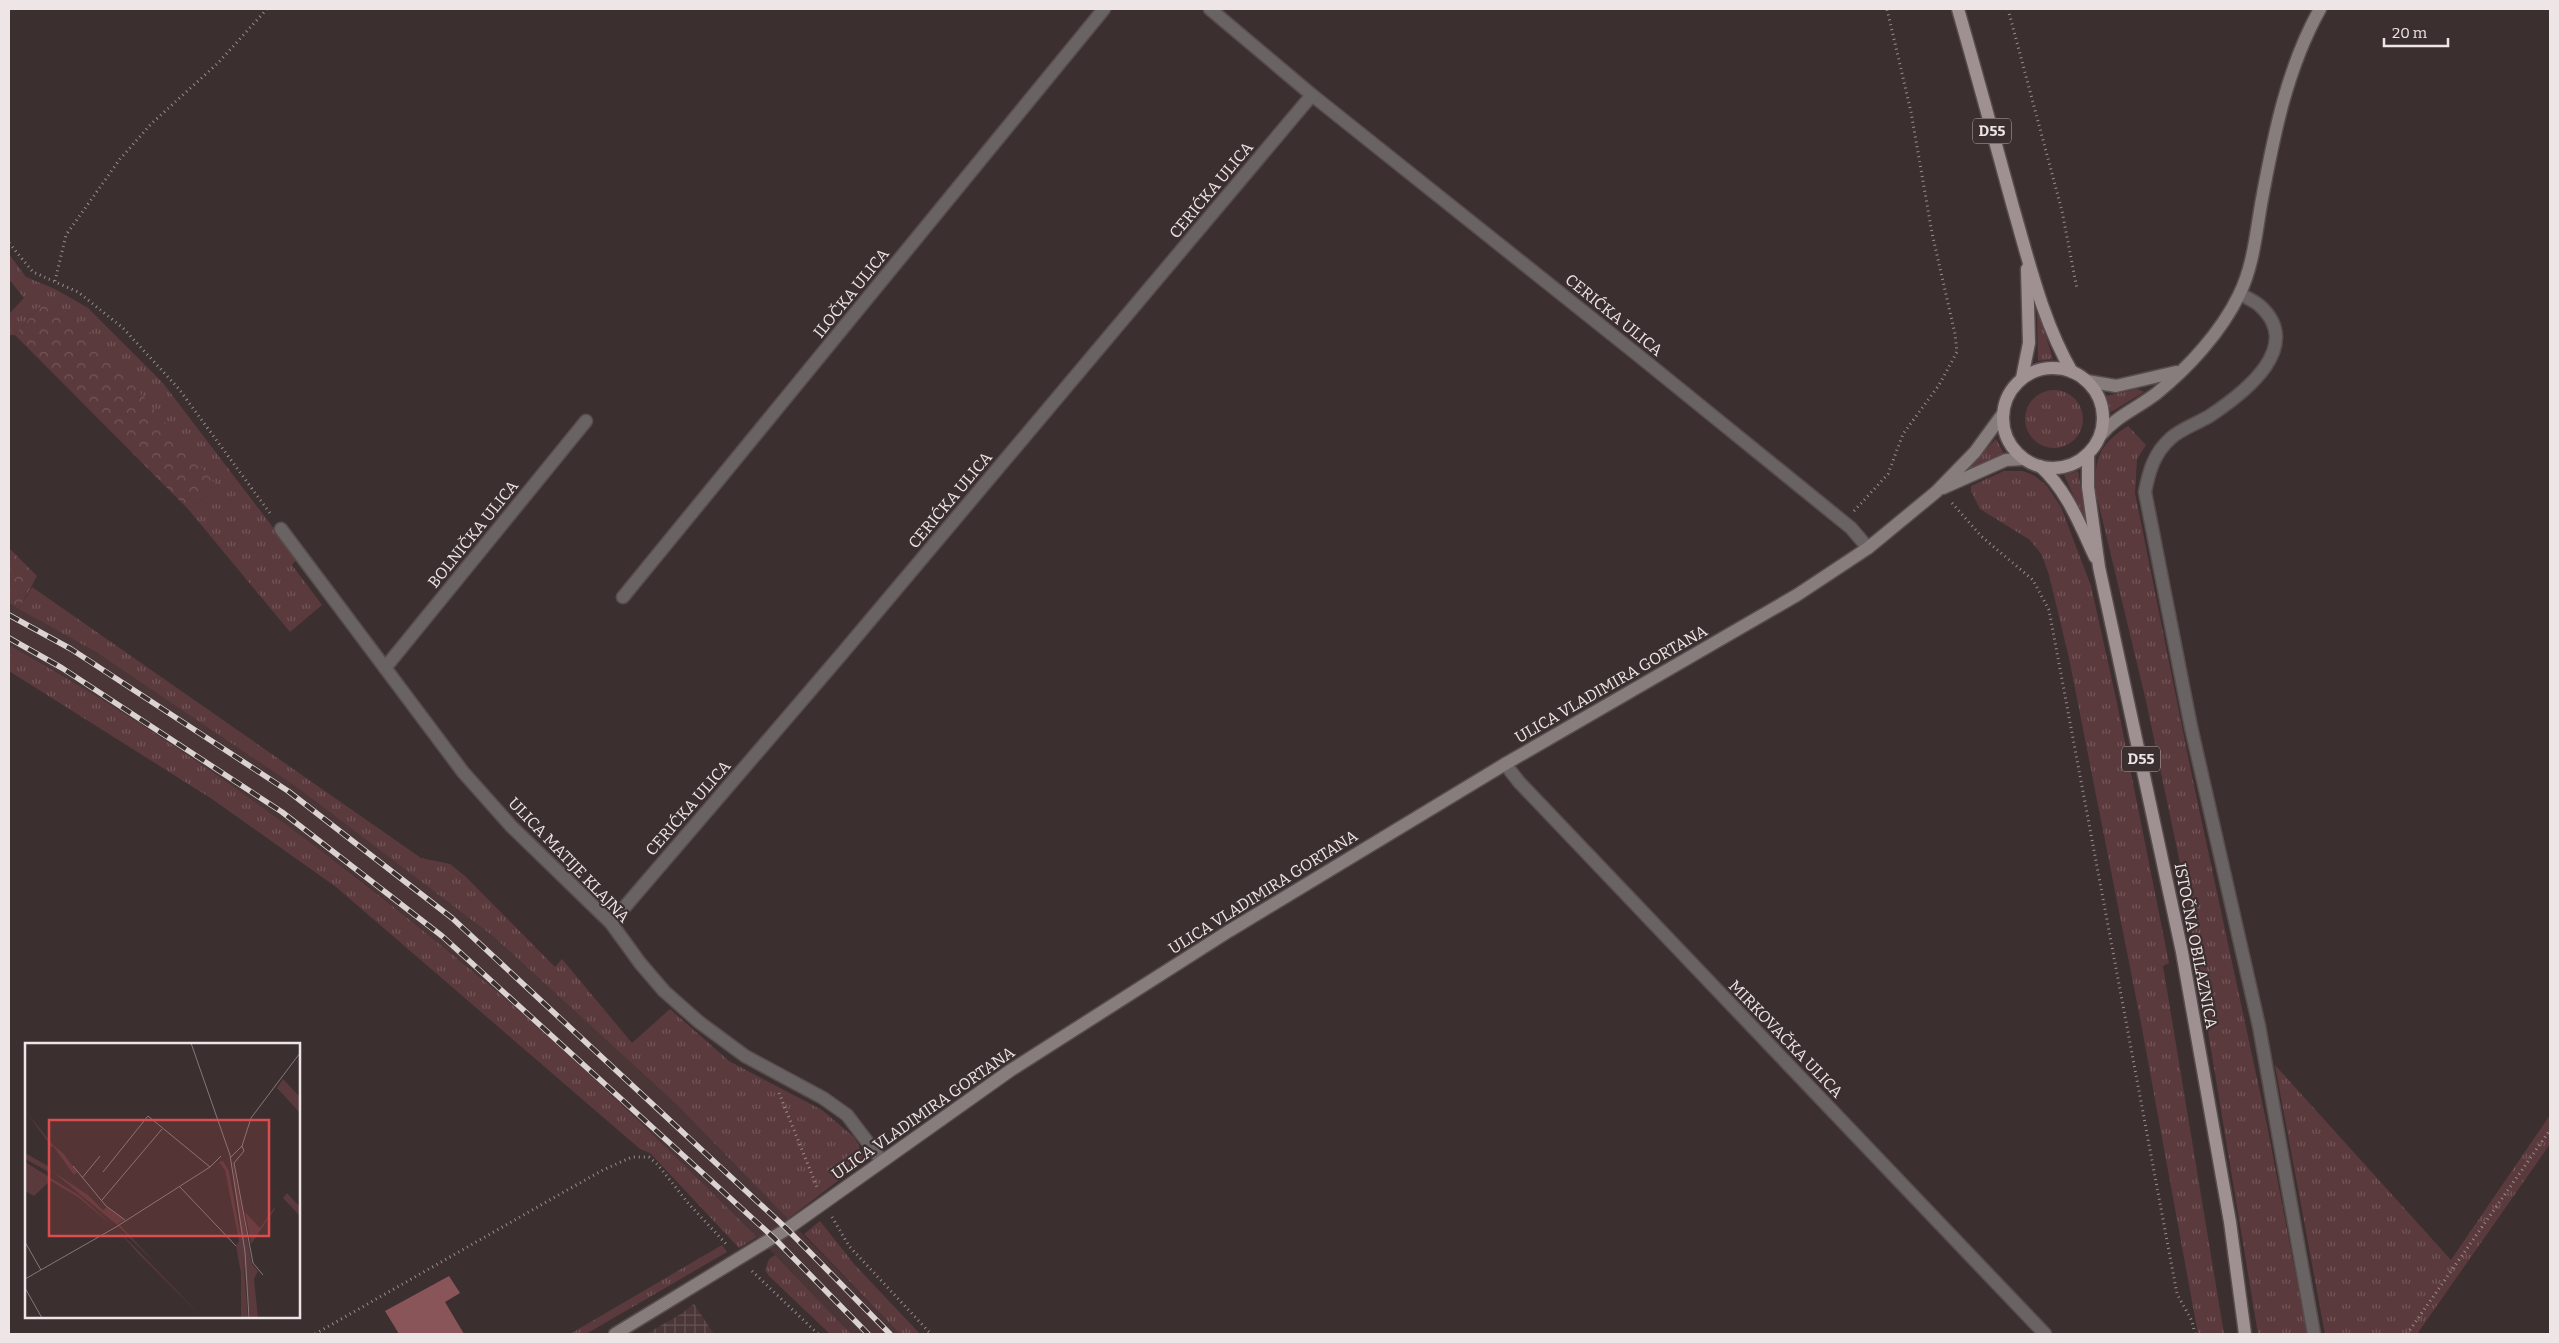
<svg xmlns="http://www.w3.org/2000/svg" width="2559" height="1343" font-family="Bitter,serif">
	<defs>
		<pattern id="industrial-grid" width="8" height="8" patternUnits="userSpaceOnUse" patternTransform="scale(1.25)"><rect width="8" height="8" fill="#4a3637"/><path d="M0 4h8M4 0v8" fill="none" stroke="#645354"/></pattern>
		<pattern id="grass-tufts" width="24" height="20" patternUnits="userSpaceOnUse" patternTransform="scale(1.25)"><rect width="24" height="20" fill="#5b3a3d"/><path d="M3 7l-1-3M5 7V3M7 7l1-3M15 17l-1-3M17 17v-4M19 17l1-3" fill="none" stroke="#735659"/></pattern>
		<pattern id="forest-crowns" width="20" height="18" patternUnits="userSpaceOnUse" patternTransform="scale(1.25)"><rect width="20" height="18" fill="#5b3a3d"/><path d="M2 6a3 3 0 1 1 6 0M12 15a3 3 0 1 1 6 0" fill="none" stroke="#735659"/></pattern>
	</defs>
	<rect width="100%" height="100%" fill="#3c2f30"/>
	<path fill="#4a3637" d="M9 603 96 652 169 700 298 788 494 937 676 1104 900 1334H851L775 1255 651 1133 478 975 358 878 204 768 61 674 9 645Z"/>
	<path fill="url(#industrial-grid)" d="M694 1304 714 1334H646L681 1314Z"/>
	<g fill="url(#grass-tufts)">
		<path d="M9 254 26 277 55 289 88 308 163 383 297 559 292 565 322 605 290 632 188 509 209 495 47 299 15 335H9V314L24 298 9 279Z"/>
		<path d="M2037 308 2053 359 2038 361Z"/>
		<path d="M2137 389 2144 392 2111 412 2106 396Z"/>
		<circle cx="2054" cy="419" r="29"/>
		<path d="M2128 426 2146 445 2137 459 2135 493 2193 781 2267 1125 2307 1334H2258L2181 868 2146 701 2096 493C2094 458 2099 445 2128 426Z"/>
		<path d="M1996 439 2004 454 1965 471Z"/>
		<path d="M2004 471H2023L2035 476 2047 486 2061 507 2091 586 2117 703 2169 963 2163 966 2224 1334H2198L2141 1023 2069 658 2049 575 2042 555 2030 540 1980 509 1971 491V486Z"/>
		<path d="M2078 471 2086 522 2064 475Z"/>
		<path d="M32 587 421 858 450 864 465 876 555 967 562 959 632 1043 670 1009 729 1061 822 1110 855 1138 865 1160 788 1219 676 1104 494 937 298 788 96 652 19 609Z"/>
		<path d="M9 645C173 736 332 854 476 974 574 1056 666 1147 757 1237L739 1248 650 1153 640 1149 336 887 212 799 9 671Z"/>
		<path d="M2275 1065 2451 1260 2550 1115V1144L2417 1334H2325Z"/>
		<path d="M820 1221 854 1264 920 1334H900L804 1234Z"/>
		<path d="M722 1245 727 1252 586 1334H570Z"/>
		<path d="M775 1255 851 1334H830L769 1276 765 1270 769 1259Z"/>
	</g>
	<g fill="url(#forest-crowns)">
		<path d="M47 299 83 323 216 485 209 495 188 509 15 335Z"/>
		<path d="M9 548 37 576 19 609 9 603Z"/>
	</g>
	<path fill="#8a5559" d="M449 1276 460 1293 445 1302 464 1334H399L385 1311Z"/>
	<g fill="none" stroke-linecap="round" stroke-linejoin="round">
		<g stroke="#584c4d" stroke-width="15">
			<g id="street">
				<path d="M1210 9 1312 95 1639 356 1851 528 1868 548"/>
				<path d="M2240 294C2246 297 2254 301 2259 305 2306 346 2244 393 2211 415 2199 423 2182 428 2171 438 2154 453 2149 471 2145 492L2191 727 2259 1026 2314 1334"/>
				<path d="M281 529 463 772 511 826 611 923 640 963 664 991 699 1022 745 1056 823 1098 847 1115 882 1161"/>
				<path d="M623 597 1104 9"/>
				<path d="M385 668 586 421"/>
				<path d="M1505 764 1519 782 2045 1334"/>
				<path d="M611 923 840 656 1312 95"/>
			</g>
		</g>
		<g stroke="#584c4d" stroke-width="15">
			<g id="secondary">
				<path d="M2087 381 2116 386 2176 372"/>
				<path d="M2100 436C2116 416 2138 408 2157 393 2189 367 2221 332 2239 295 2254 265 2256 231 2262 199 2274 134 2287 68 2320 9"/>
				<path d="M1943 488 2006 460 2023 459"/>
				<path d="M615 1334 787 1229 1011 1070 1229 931 1505 764 1797 595 1868 548 1936 492 1975 452 2002 415"/>
			</g>
		</g>
		<g stroke="#584c4d" stroke-width="15">
			<g id="primary">
				<path d="M1958 9C1977 75 1995 141 2013 207 2029 262 2043 322 2072 372"/>
				<circle cx="2053" cy="418" r="50"/>
				<path d="M2022 378 2029 343 2027 269"/>
				<path d="M2088 454V487L2099 567 2182 952 2230 1222 2245 1334"/>
				<path d="M2040 466C2067 490 2080 525 2095 557"/>
			</g>
		</g>
		<g stroke="#998e8f" stroke-width="3" stroke-dasharray="1 4" stroke-linecap="butt">
			<path d="M2008 9 2062 211 2077 289"/>
			<path d="M9 243 33 272 78 292 123 328 179 389 272 516"/>
			<path d="M55 281 66 235 120 159 151 124 218 63 267 9"/>
			<path d="M1952 503 1981 536 2033 580 2049 610 2177 1294 2192 1321 2195 1334"/>
			<path d="M1854 511 1888 474 1903 434 1939 385 1957 352 1955 334 1932 233 1911 112 1887 9"/>
			<path d="M779 1093 817 1187"/>
			<path d="M832 1217 849 1246 931 1334"/>
			<path d="M752 1271 818 1334"/>
			<path d="M315 1334 555 1197 603 1170 632 1157H649L658 1165 688 1203 728 1246"/>
			<path d="M2407 1334 2550 1130"/>
		</g>
		<use href="#street" stroke="#696363" stroke-width="12"/>
		<use href="#secondary" stroke="#877d7d" stroke-width="12"/>
		<use href="#primary" stroke="#9f9192" stroke-width="12"/>
		<g stroke="#dbd2d2" stroke-width="5.5">
			<g id="rail">
				<path d="M9 615 71 649 288 791 452 918 787 1229 890 1334"/>
				<path d="M9 638 62 668 282 812 442 936 774 1238 868 1334"/>
			</g>
		</g>
		<use href="#rail" stroke="#3c2f30" stroke-width="4" stroke-dasharray="11" stroke-linecap="butt"/>
	</g>
	<g text-anchor="middle" dominant-baseline="central" stroke-width="4.5" stroke-linejoin="round" paint-order="stroke">
		<g fill="#3c2f30" stroke="#b9afaf" stroke-width="1">
			<rect x="1973" y="118.5" width="38" height="25" rx="4"/>
			<rect x="2122" y="746.5" width="38" height="25" rx="4"/>
		</g>
		<g font-size="15" font-weight="bold" fill="#eee6e6">
			<text x="1992" y="131">D55</text>
			<text x="2141" y="759">D55</text>
		</g>
		<g font-size="16" fill="#eee6e6" stroke="#3c2f30">
			<text transform="translate(1211 190) rotate(-50)">CERIĆKA ULICA</text>
			<text transform="translate(851 293) rotate(-51)">ILOČKA ULICA</text>
			<text transform="translate(1614 315) rotate(39)">CERIĆKA ULICA</text>
			<text transform="translate(950 500) rotate(-50)">CERIĆKA ULICA</text>
			<text transform="translate(473 534) rotate(-51)">BOLNIČKA ULICA</text>
			<text transform="translate(1611 684) rotate(-30)">ULICA VLADIMIRA GORTANA</text>
			<text transform="translate(688 808) rotate(-49)">CERIĆKA ULICA</text>
			<text transform="translate(569 860) rotate(46)">ULICA MATIJE KLAJNA</text>
			<text transform="translate(1263 892) rotate(-32)">ULICA VLADIMIRA GORTANA</text>
			<text transform="translate(2196 946) rotate(79)">ISTOČNA OBILAZNICA</text>
			<text transform="translate(1786 1039) rotate(46)">MIRKOVAČKA ULICA</text>
			<text transform="translate(923 1113) rotate(-35)">ULICA VLADIMIRA GORTANA</text>
		</g>
	</g>
	<g transform="translate(25 1043)">
		<rect width="275" height="275" fill="#3c2f30"/>
		<path d="M258 36 275 54V70L252 45ZM0 67 27 101 38 110 52 129 49 132 28 103 23 106 26 103ZM207 114 227 221 233 228 229 236 233 275H225ZM198 118 204 128 217 201 223 275H216V230L211 203 214 198 200 127 194 119ZM0 119 55 153 89 184 53 154 0 123ZM27 128 63 152 78 167 82 164 99 177 92 182ZM249 165 250 166 226 201 220 169 235 185ZM95 182 131 221 185 275 93 183ZM91 185 154 250 178 275 112 209Z" fill="#5b3a3d"/>
		<path d="M0 110 25 124 26 130 0 116ZM1 122 27 136 9 153 0 148ZM262 150 275 164V173L258 155Z" fill="#5b3a3d"/>
		<path fill="none" stroke="#837879" stroke-width="1" d="M166 0 205 112 220 209 224 275M217 103 219 108 209 120 228 220 238 232M205 115 217 103 226 75 275 10M48 123 81 163 100 177M78 129 123 73 185 124M57 135 75 113M154 143 211 203M77 157 137 86M0 199 16 227M0 236 91 184 185 124 196 113M0 245 17 275"/>
		<path fill="#db4e4e" fill-opacity="0.15" stroke="#db4e4e" stroke-width="2.5" d="M24 77H244V193H24Z"/>
		<rect width="275" height="275" fill="none" stroke="#eee6e6" stroke-width="2.5"/>
	</g>
	<rect width="2559" height="1343" fill="none" stroke="#eee6e6" stroke-width="20"/>
	<path d="M2384 38v8h64v-8" fill="none" stroke="#eee6e6" stroke-width="2.5"/>
	<text x="2392" y="38" font-size="15" fill="#eee6e6" stroke="#3c2f30" stroke-width="4" paint-order="stroke">20 m</text>
</svg>
